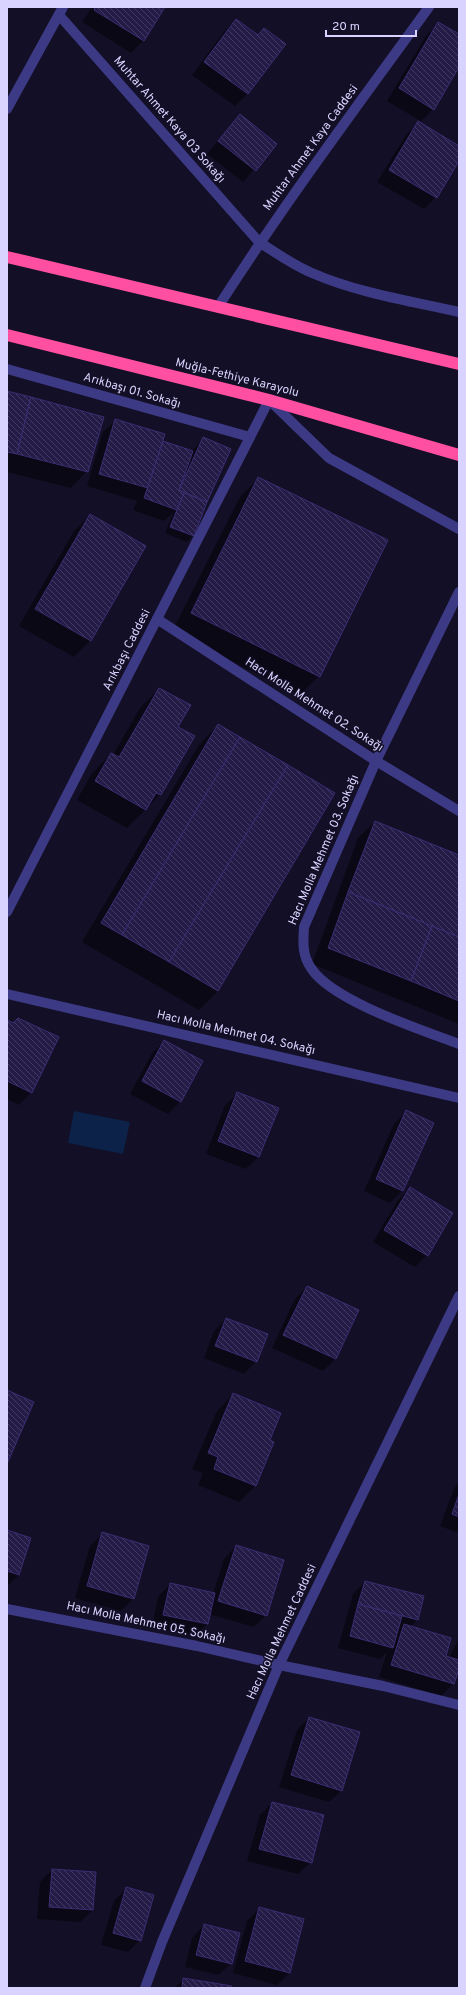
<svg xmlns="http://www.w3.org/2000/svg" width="466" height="1995" font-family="Overpass,sans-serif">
	<defs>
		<pattern id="building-back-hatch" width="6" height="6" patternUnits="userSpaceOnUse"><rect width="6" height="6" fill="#241b47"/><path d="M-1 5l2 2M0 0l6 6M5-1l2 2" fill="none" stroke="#433b63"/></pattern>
	</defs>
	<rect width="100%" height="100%" fill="#130f26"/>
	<path fill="#0c2248" d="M74 1111 130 1122 123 1154 68 1143Z"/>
	<g fill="#0007">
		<path d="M92 7H164L143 41 131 53 82 22Z"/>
		<path d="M236 20 257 36 264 29 284 44 247 94 235 106 192 75 224 32Z"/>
		<path d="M439 23 459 35V65L433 109 421 121 387 101 426 36Z"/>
		<path d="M240 116 276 144 243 182 207 154Z"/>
		<path d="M418 123 459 147V159L436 197 424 209 377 182 406 135Z"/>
		<path d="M7 393 87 471 71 488 7 472Z"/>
		<path d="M116 420 162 441 191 452 204 438 206 501 193 535 187 542 165 533 173 513 164 521 133 510 137 501 87 486 103 432Z"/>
		<path d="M259 478 319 676 300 695 172 632 240 497Z"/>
		<path d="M90 515 145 546 90 641 74 657 19 626 74 531Z"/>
		<path d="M159 689 177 727 194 737 160 795 127 828 77 800 92 773 111 754 113 755 140 708Z"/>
		<path d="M218 725V991L199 1010 82 942 199 745Z"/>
		<path d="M375 822 459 856V1024L312 964 358 838Z"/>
		<path d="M7 1021 31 1092 19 1105 7 1099Z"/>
		<path d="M164 1041 180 1102 168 1114 130 1094 152 1053Z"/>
		<path d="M238 1093 258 1157 246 1169 206 1154 225 1105Z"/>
		<path d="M407 1111 403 1190 390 1203 364 1191 394 1124Z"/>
		<path d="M410 1188 427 1255 415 1267 373 1242 398 1200Z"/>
		<path d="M307 1287 358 1310 335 1359 323 1371 272 1348 295 1299Z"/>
		<path d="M226 1319 256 1361 244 1374 204 1358 214 1331Z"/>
		<path d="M233 1394 268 1440 255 1486 239 1502 198 1485 203 1473 192 1469 217 1411Z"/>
		<path d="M459 1482V1533L440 1526 455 1486Z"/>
		<path d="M7 1531 19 1575 7 1586Z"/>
		<path d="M102 1534 148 1547 133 1599 121 1611 75 1598 90 1546Z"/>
		<path d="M236 1546 266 1615 254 1627 209 1614 207 1624 195 1636 152 1627 158 1597 170 1584 213 1594 224 1559Z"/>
		<path d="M365 1582 423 1597 417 1620 410 1627 445 1656 449 1658 459 1638V1672L457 1671 453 1684 441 1696 379 1677 387 1652 380 1659 338 1648 353 1594Z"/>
		<path d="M309 1718 342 1790 329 1802 279 1787 297 1730Z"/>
		<path d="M272 1803 311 1862 298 1874 247 1861 260 1815Z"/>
		<path d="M52 1870 93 1910 80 1922 37 1919 40 1882Z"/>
		<path d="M126 1889 140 1940 128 1952 101 1945 114 1901Z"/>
		<path d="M260 1908 289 1973 277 1985 233 1973 247 1921Z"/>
		<path d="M204 1925 231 1963 219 1975 185 1967 192 1938Z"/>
		<path d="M184 1979 230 1988H175Z"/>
	</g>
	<g fill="url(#building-back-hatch)" stroke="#3b2d73">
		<path d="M95 7H165L144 41 94 10Z"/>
		<path d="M236 19 258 35 264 28 286 44 248 94 204 62Z"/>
		<path d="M438 22 459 34V67L434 110 399 88Z"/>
		<path d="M240 114 277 144 256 171 218 141Z"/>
		<path d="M418 121 459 146V161L437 198 389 170Z"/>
		<path d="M7 391 31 397 17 454 7 452Z"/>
		<path d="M31 397 104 417 88 472 17 454Z"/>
		<path d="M115 419 165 434 148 488 99 474Z"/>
		<path d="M203 437 231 449 207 502 179 490Z"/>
		<path d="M163 441 193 451 179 490 184 493 177 510 144 498Z"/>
		<path d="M258 477 388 540 320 677 191 613Z"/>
		<path d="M184 493 207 502 194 536 170 527Z"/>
		<path d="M90 514 146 546 91 641 35 609Z"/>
		<path d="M159 688 191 705 178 727 195 736 161 795 156 793 146 810 95 781 111 753 119 757Z"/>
		<path d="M218 724 240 737 122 935 101 923Z"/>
		<path d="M240 737 288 765 169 962 122 935Z"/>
		<path d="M288 765 335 793 218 991 169 962Z"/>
		<path d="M375 821 459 855V937L348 892Z"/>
		<path d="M348 892 432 926 411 981 328 948Z"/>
		<path d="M432 926 459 937V1001L411 981Z"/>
		<path d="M18 1018 59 1037 32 1093 7 1081V1020L13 1023Z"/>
		<path d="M164 1040 203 1061 181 1102 142 1081Z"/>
		<path d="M237 1092 279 1108 259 1157 218 1141Z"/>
		<path d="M406 1110 434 1123 403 1191 376 1179Z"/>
		<path d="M410 1187 453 1213 428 1256 384 1230Z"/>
		<path d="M307 1286 359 1310 336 1359 283 1335Z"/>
		<path d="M226 1318 268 1334 257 1362 215 1346Z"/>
		<path d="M7 1390 34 1402 7 1464Z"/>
		<path d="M233 1393 281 1413 270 1440 274 1442 256 1486 214 1469 218 1457 208 1453Z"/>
		<path d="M459 1494V1517L452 1514Z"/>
		<path d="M7 1530 31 1538 19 1575 7 1571Z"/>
		<path d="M102 1532 149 1546 134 1599 87 1586Z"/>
		<path d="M236 1545 284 1560 267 1616 218 1601Z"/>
		<path d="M365 1581 424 1596 418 1620 358 1604Z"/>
		<path d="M170 1583 215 1593 208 1624 163 1615Z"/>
		<path d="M358 1604 402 1616 393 1648 350 1636Z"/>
		<path d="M404 1624 451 1638 446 1656 459 1660V1669L454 1684 391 1665Z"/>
		<path d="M309 1717 360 1732 342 1791 291 1775Z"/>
		<path d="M272 1802 324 1815 312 1863 259 1849Z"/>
		<path d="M52 1869 96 1872 93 1910 49 1907Z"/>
		<path d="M126 1887 154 1895 141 1941 113 1933Z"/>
		<path d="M259 1907 304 1919 290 1973 245 1961Z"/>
		<path d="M204 1924 240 1933 232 1964 196 1955Z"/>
		<path d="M183 1978 232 1986 231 1988H182Z"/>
	</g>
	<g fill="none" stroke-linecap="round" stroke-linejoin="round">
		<g stroke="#3d3a85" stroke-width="10">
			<path d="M59 15 259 242C276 253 293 265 312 273 358 293 410 301 459 312"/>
			<path d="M7 109 63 7"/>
			<path d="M218 307C284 204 357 106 429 7"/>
			<path d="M7 369 250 437"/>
			<path d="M459 592 376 761 304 927C303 942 302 955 311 968 332 1001 422 1030 459 1044"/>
			<path d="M157 619 376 761 459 811"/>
			<path d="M7 912 269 400 329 458 459 529"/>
			<path d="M7 994 459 1098"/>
			<path d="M7 1609 197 1646 279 1665 383 1686 459 1705"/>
			<path d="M145 1988 162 1942 279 1665 459 1296"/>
		</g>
		<g stroke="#ff4fa3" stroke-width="12">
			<path d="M7 257 459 364"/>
			<path d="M7 335 269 400 459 455"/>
		</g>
	</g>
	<g text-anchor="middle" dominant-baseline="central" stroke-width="3" stroke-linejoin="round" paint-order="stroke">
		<g font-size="12" fill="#d9d4ff" stroke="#130f26">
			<text transform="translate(169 120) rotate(49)">Muhtar Ahmet Kaya 03 Sokağı</text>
			<text transform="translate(311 148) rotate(-54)">Muhtar Ahmet Kaya Caddesi</text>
			<text transform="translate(237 378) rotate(14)">Muğla-Fethiye Karayolu</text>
			<text transform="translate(132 391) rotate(16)">Arıkbaşı 01. Sokağı</text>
			<text transform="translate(127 650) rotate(-63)">Arıkbaşı Caddesi</text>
			<text transform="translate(314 705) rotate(33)">Hacı Molla Mehmet 02. Sokağı</text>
			<text transform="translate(324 850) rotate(-67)">Hacı Molla Mehmet 03. Sokağı</text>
			<text transform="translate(236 1033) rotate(13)">Hacı Molla Mehmet 04. Sokağı</text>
			<text transform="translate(146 1623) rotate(12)">Hacı Molla Mehmet 05. Sokağı</text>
			<text transform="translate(282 1632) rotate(-65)">Hacı Molla Mehmet Caddesi</text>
		</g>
	</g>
	<rect width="466" height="1995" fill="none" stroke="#d9d4ff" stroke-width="16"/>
	<path d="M326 30v6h90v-6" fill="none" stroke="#d9d4ff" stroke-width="2"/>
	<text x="332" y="30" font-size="12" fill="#d9d4ff" stroke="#130f26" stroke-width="3" paint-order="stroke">20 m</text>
</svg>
